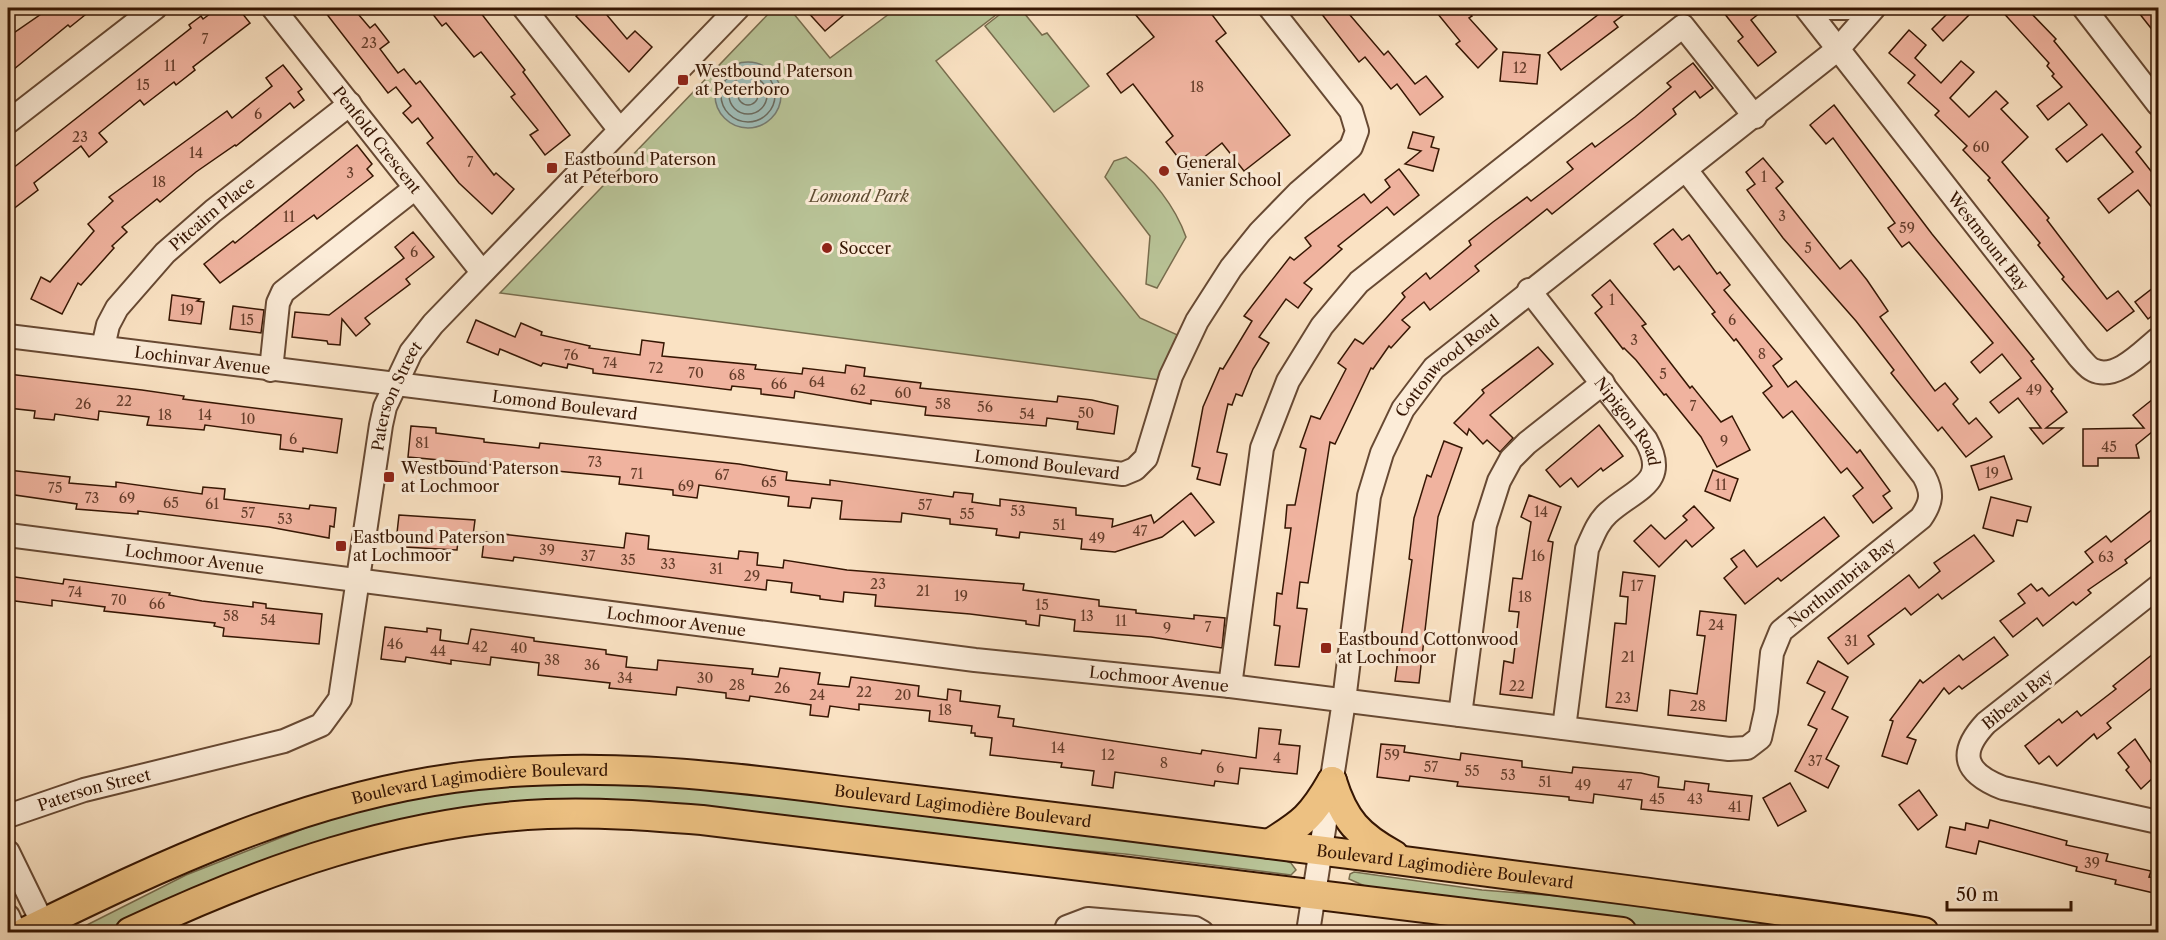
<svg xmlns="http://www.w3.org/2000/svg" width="2166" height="940" font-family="'Libre Caslon Text',serif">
	<rect width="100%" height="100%" fill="#fae2c3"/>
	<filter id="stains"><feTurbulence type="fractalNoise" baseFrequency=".00333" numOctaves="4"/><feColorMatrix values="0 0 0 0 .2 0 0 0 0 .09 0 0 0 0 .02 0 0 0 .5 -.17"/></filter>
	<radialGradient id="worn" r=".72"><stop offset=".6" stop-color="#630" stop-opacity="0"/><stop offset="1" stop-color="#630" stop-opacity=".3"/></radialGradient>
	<g fill="#b9c498" stroke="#786d4e" stroke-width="1.5">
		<path d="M774 8H789L830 58 897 8H1005L936 61 1140 318 1182 337 1160 380 500 293Z"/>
		<path d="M1008 8H1020L1042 35 1047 33 1089 86 1054 112 985 26Z"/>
		<path d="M1126 157C1152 177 1175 206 1186 237L1157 288 1146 284 1150 236 1105 177 1114 161Z"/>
		<path d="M651 780 1272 855 1291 863 1296 870 1291 875 1125 854 546 804 146 913 105 932H73L186 875 351 810 478 785Z"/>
		<path d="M1354 872 1482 890 1584 898 1805 926 1810 932H1689L1376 891 1349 879 1350 874Z"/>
	</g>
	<circle fill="#9fbdb8" stroke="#757a70" stroke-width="1.5" cx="748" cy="95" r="33"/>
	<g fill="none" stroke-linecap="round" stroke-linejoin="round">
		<g stroke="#6a6a5e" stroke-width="1.5">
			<circle cx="748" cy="95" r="27"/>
			<circle cx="748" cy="95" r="19"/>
			<circle cx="748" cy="95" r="10"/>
		</g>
	</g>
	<g fill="#f0b39f" stroke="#361603" stroke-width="1.5">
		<path d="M50 8H79L85 15 70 27 68 25 8 74V37Z"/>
		<path d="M218 8H238L250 23 193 67 195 70 176 85 174 82 144 105 140 100 99 133 107 142 89 157 81 146 34 183 38 190 8 213V172L191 28 189 25 201 16 203 19Z"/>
		<path d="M322 8H353L370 28 375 24 389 42 380 49 398 73 404 69 416 84 420 81 494 175 496 173 514 189 492 214 459 183 427 143 433 138 418 118 412 123 403 113 411 106 396 87 388 93Z"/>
		<path d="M428 8H477L525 70 523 72 570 135 545 155 530 135 538 130 511 97 515 94 481 52 474 57 446 23 442 26Z"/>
		<path d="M587 8H601L627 39 635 31 652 47 629 72 576 16Z"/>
		<path d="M804 8H852L825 31Z"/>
		<path d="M1130 8H1207L1226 33 1216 41 1290 135 1244 171 1222 143 1188 170 1166 142 1173 136 1133 84 1121 93 1107 74 1154 37Z"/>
		<path d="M1317 8H1344L1384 55 1388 51 1415 84 1426 76 1443 97 1420 115 1397 84 1391 89 1365 57 1359 62Z"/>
		<path d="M1433 8H1465L1472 16 1469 18 1497 49 1478 68 1456 44 1460 41Z"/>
		<path d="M1607 8H1633L1614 22 1618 27 1561 70 1548 53Z"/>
		<path d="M1720 8H1766L1751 20 1776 52 1758 66 1738 41 1743 37Z"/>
		<path d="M1953 8H1976L1943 41 1932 29Z"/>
		<path d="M1999 8H2026L2056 39 2054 41 2141 147 2136 152 2158 180V215L2138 190 2109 213 2098 199 2133 172 2102 134 2067 162 2056 149 2087 125 2069 103 2048 120 2037 106 2062 87 2052 76 2054 74 2047 66 2049 63Z"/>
		<path d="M2135 8H2158V37Z"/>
		<path d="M1909 30 1926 45 1915 58 1941 83 1961 61 1974 72 1950 98 1969 117 1996 91 2008 103 2001 109 2028 137 2002 162 2049 218 2047 220 2107 299 2118 291 2134 311 2107 331 2062 279 2064 277 2038 245 2040 243 1988 180 1990 178 1963 150 1967 146 1935 115 1939 111 1908 83 1915 75 1889 53Z"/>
		<path d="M1503 52 1540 55 1537 84 1500 81Z"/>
		<path d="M1693 63 1713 88 1700 98 1695 91 1673 109 1676 114 1642 142 1552 214 1547 209 1475 266 1479 271 1430 310 1424 302 1402 320 1410 327 1391 348 1389 346 1373 369 1371 368 1335 444 1330 442 1308 583 1300 582 1297 608 1307 609 1299 667 1275 665 1280 626 1274 625 1277 593 1282 594 1291 528H1285L1287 505H1295L1306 449 1300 447 1311 416 1320 419 1346 369 1338 363 1355 339 1363 344 1405 297 1402 293 1426 273 1430 279 1471 245 1469 241 1493 222 1527 197 1531 201 1573 169 1567 162 1592 143 1595 147 1635 117 1671 87 1667 83Z"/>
		<path d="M283 65 302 89 298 92 304 100 294 108 290 103 236 146 235 145 196 172 160 202 157 199 122 227 127 232 112 246 114 248 81 285 78 283 62 314 31 299 41 277 50 282 94 231 88 224 113 201 109 197 227 111 232 118 272 86 266 78Z"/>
		<path d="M1834 105 1932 234 2034 359 2031 361 2053 389 2051 391 2067 412 2046 428H2063L2043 444 2030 428H2041L2018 398 1999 413 1990 402 2021 378 2002 354 1980 373 1971 362 1993 343 1909 242 1902 247 1888 228 1895 223 1833 138 1826 144 1810 125Z"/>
		<path d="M1413 132 1434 137 1431 147 1439 149 1433 171 1405 164 1421 151 1408 148Z"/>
		<path d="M357 145 372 164 367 169 373 176 317 219 314 215 220 283 204 264 233 241 235 243Z"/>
		<path d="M1763 158 1783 182 1776 188 1840 269 1851 260 1867 280 1888 311 1880 317 1935 391 1945 383 1958 399 1953 404 1969 424 1976 418 1992 437 1966 457 1942 427 1938 431 1911 398 1891 373 1894 370 1856 321 1783 238 1747 190 1755 184 1746 172Z"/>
		<path d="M1399 169 1419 195 1394 215 1387 207 1338 246 1342 249 1304 283 1312 289 1298 308 1286 299 1259 337 1269 343 1253 369 1242 396 1236 394 1232 405 1228 404 1217 452 1227 454 1220 485 1197 479 1200 468 1192 466 1203 407 1220 368 1223 369 1252 321 1244 316 1290 257 1294 260 1311 246 1305 238 1364 194 1371 203 1390 187 1385 180Z"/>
		<path d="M1673 229 1682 240 1689 235 1717 274 1720 272 1730 285 1724 290 1782 359 1773 366 1788 387 1796 381 1857 453 1860 450 1890 491 1883 496 1892 508 1873 523 1853 496 1863 488 1847 468 1841 473 1792 411 1783 418 1763 393 1772 386 1736 339 1734 341 1712 314 1715 312 1679 266 1674 270 1654 244Z"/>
		<path d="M413 232 434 257 406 279 410 284 365 318 370 324 356 336 342 319 340 345 328 344 327 341 292 337 295 312 329 315 404 258 395 247Z"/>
		<path d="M1610 280 1646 324 1642 326 1690 388 1692 386 1721 422 1732 416 1750 450 1717 467 1701 437 1666 394 1664 395 1636 360 1624 348 1623 349 1595 313 1602 307 1592 295Z"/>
		<path d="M2158 284V311L2148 319 2135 302Z"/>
		<path d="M172 295 200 299 197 301 204 302 201 324 169 320Z"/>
		<path d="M233 306 264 310 261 333 230 329Z"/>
		<path d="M476 320 515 337 521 323 542 332 541 335 590 346 589 348 640 355 642 340 664 343 662 356 756 365 755 369 802 374 803 368 845 373 846 365 865 368 864 376 921 383 920 388 1057 402 1058 396 1092 400 1118 406 1114 434 1077 429 1078 422 1047 418 1046 426 925 415 926 407 871 400V404L795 391 794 398 761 394V389L732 386 731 390 593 373V369L568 364 567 368 543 363 541 366 500 349 498 355 467 342Z"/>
		<path d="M1538 347 1553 364 1490 415 1513 438 1500 452 1487 440 1483 444 1469 429 1467 435 1454 423 1484 393 1482 390Z"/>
		<path d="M8 374 142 390 184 396 183 399 342 419 337 453 303 448V452L280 449 281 435 205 425 204 430 147 425 149 417 99 411 98 420 55 414 54 420 34 418 35 411 8 408Z"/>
		<path d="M2158 395V427L2136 445 2139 458H2098V466H2083V429L2144 428 2133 415Z"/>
		<path d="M1599 425 1623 456 1603 471 1601 468 1578 487 1571 478 1560 487 1546 470Z"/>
		<path d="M411 426 436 428V433L484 439V442L539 448 540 443 739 464 787 472 786 480 830 485V480L953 497 954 492 973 494 972 502 1000 506V499L1076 508V515L1113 519 1112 527 1151 515 1154 523 1191 493 1214 522 1195 536 1183 521 1162 537 1115 552 1081 549 1082 539 1020 532 1019 538 996 535 997 529 950 524V519L902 513 901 522 840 519 842 501 812 498 810 508 788 506 789 497 699 485 697 498 673 495V490L619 484 620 477 408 457Z"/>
		<path d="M1444 441 1462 448 1438 517 1419 683 1395 681 1412 560 1409 559 1414 518 1427 475 1431 477Z"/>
		<path d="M2004 456 2012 479 1979 490 1971 466Z"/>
		<path d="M8 470 70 477 69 483 116 487V482L202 494 203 487 225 489 224 499 309 509 310 505 336 508 334 527 330 526 329 538 269 527 138 511V514L76 509 77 504 8 494Z"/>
		<path d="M1713 470 1738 479 1730 501 1705 491Z"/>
		<path d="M1529 495 1561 507 1548 541 1553 542 1532 698 1500 694 1504 661 1513 663 1519 612 1509 611 1513 578 1522 579 1531 522 1521 517Z"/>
		<path d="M1991 497 2031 507 2027 522 2017 520 2013 536 1983 528Z"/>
		<path d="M2158 505V535L2125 560 2127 563 2088 590 2091 593 2076 605 2073 602 2043 626 2037 618 2013 637 2000 621 2025 603 2018 594 2031 584 2037 591 2042 588 2049 596 2093 562 2085 552 2106 536 2111 542Z"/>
		<path d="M1694 506 1714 528 1692 547 1686 540 1659 567 1634 541 1651 525 1665 539 1687 520 1683 516Z"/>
		<path d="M399 515 475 520 472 543 458 541 457 550 405 547 406 534 397 533Z"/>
		<path d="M1824 517 1839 536 1781 581 1778 578 1745 604 1724 578 1737 567 1731 559 1744 550 1757 567Z"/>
		<path d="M485 532 624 548 626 533 649 536 648 549 738 559 739 551 758 553 757 565 783 568 784 560 847 570 1024 584 1023 590 1099 600V606L1136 610V613L1194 619V615L1225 618 1222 648 1151 637 1074 631 1075 620 1040 615 1039 626 1026 624V621L970 614 875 606 876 595 844 592 843 602 820 599V596L791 592 792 583 767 580 766 590 514 557 513 561 482 557Z"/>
		<path d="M1974 535 1994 561 1942 599 1938 594 1911 615 1905 608 1868 636 1874 644 1848 664 1828 638 1909 575 1919 588 1940 571 1934 563Z"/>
		<path d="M1623 572 1655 576 1637 711 1606 707 1615 623 1626 624 1628 597 1620 596Z"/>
		<path d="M8 576 63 584 64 579 170 593 169 595 202 601 253 607V602L266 604V608L322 614 319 644 223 636 224 628 214 626 215 623 104 611 105 607 52 600V606L8 600Z"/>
		<path d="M1700 611 1736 615 1726 721 1668 715 1670 690 1697 694 1705 636 1697 635Z"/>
		<path d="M385 627 427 632V628L441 630 440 640 468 644 471 629 534 638V641L606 650V654L627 657 626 667 657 670 658 660 753 669 752 674 778 677 780 668 820 673 818 684 849 687 851 677 919 686 918 696 947 700 948 689 961 691 960 701 1000 706 998 717 1014 719 1013 726 1201 754 1202 750 1256 758 1259 728 1281 730 1279 744 1300 746 1297 774 1240 768 1238 784 1215 781 1214 786 1115 772 1113 788 1092 785 1094 771 1061 767 1062 763 990 755 992 738 975 736V733H971L972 726 929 721 930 711 859 704V710L830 706 828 717 810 715 811 705 750 696 749 701 726 698V693L677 687 676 695 609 688 610 683 538 675 539 663 491 657 490 665 451 660V664L406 657 405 662 381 659Z"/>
		<path d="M1994 637 2008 655 1962 689 1959 686 1949 694 1944 688 1907 737 1916 740 1907 764 1882 756 1893 721 1890 720 1920 680 1923 683 1959 655 1963 660Z"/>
		<path d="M2158 650V683L2107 723 2111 728 2097 739 2094 734 2057 766 2049 756 2039 764 2025 746 2059 719 2062 723 2077 711 2081 716 2116 689 2113 686Z"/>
		<path d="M1818 661 1848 677 1832 709 1848 717 1826 759 1839 766 1828 788 1795 771 1817 729 1808 725 1825 692 1807 683Z"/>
		<path d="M2135 739 2158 773 2141 789 2126 770 2129 767 2118 753Z"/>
		<path d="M1381 744 1405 746 1404 752 1460 760 1461 753 1522 761V767L1572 773 1573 767 1641 773 1659 777 1658 787 1684 790 1685 781 1709 784 1708 791 1752 796 1749 820 1641 809 1642 800 1594 794 1593 803 1569 800V797L1457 786 1458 782 1410 776 1409 781 1377 777Z"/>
		<path d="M1790 783 1806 811 1778 826 1763 798Z"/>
		<path d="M1919 790 1937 815 1918 830 1899 805Z"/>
		<path d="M1990 820 2067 841 2066 845 2108 854 2106 861 2151 871 2149 877 2158 878V894L2115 884 2116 880 2076 871 2077 867 1979 841 1976 854 1946 847 1950 827 1965 830 1966 823 1988 828Z"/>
	</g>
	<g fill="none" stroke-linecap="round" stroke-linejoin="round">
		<g stroke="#674933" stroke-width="26">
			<g id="minor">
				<path id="s1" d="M273 8 482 272"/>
				<path d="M524 8 619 129"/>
				<path id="s2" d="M1806 8 2079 357C2083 361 2088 368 2093 370 2116 381 2142 352 2158 339"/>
				<path d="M1826 8H1849"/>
				<path d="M2084 8 2158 104"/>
				<path d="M8 122 155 8"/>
				<path id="s3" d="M1529 290 1646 440C1670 483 1636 488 1608 513 1597 523 1593 536 1587 549L1564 728"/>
				<path id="s4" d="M8 336 1123 474 1135 469 1146 458 1171 376 1197 321 1231 268 1260 232 1299 192 1351 147 1357 131 1351 111 1270 8"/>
				<path id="s5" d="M103 347 108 325 117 308 165 253 213 211 350 104"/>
				<path d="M271 370 278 303 283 292 414 189"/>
				<path id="s6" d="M8 535 975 660 1230 686 1729 749 1747 748 1760 738 1766 711 1772 653 1781 631 1921 518C1932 502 1933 493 1924 476L1686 170"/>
				<path d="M2158 587 1986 723C1957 754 1965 773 2003 788L2158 822"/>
				<path d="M1230 686 1262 448 1288 381 1322 326 1359 282 1683 26 1755 117"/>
				<path d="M1460 715 1485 525 1499 481 1511 459 1527 443 1603 383"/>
				<path id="s7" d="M8 816 84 790 284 741 321 725 340 699 381 425 385 407 411 352 433 324 738 8"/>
				<path d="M8 852 47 932"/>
				<path d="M8 916 15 932"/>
				<path d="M1065 932 1067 927 1088 919 1195 928 1202 932"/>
				<path id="s8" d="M1308 932 1344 701 1369 496 1382 453 1403 409 1434 368 1838 49 1874 8"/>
			</g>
		</g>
		<g stroke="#361603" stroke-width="32">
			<g id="major">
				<path d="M1332 781C1344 820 1359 836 1394 855"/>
				<path d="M1269 844C1303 823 1312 816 1332 781"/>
				<path id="s9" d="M25 932C162 865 301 799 454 778 584 760 712 774 842 791 929 802 1016 812 1103 823 1280 846 1458 867 1635 891 1731 904 1828 916 1924 932"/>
				<path d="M130 932C262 870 400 820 547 814 599 812 651 816 702 820L1622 932"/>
			</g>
		</g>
		<use href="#minor" stroke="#fcecd8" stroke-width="22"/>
		<use href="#major" stroke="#edc182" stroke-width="28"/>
	</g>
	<g fill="#8f2418" stroke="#fcecd8" stroke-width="2">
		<rect x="677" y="74" width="12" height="12" rx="3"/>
		<rect x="546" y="162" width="12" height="12" rx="3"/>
		<circle cx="1164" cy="171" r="6"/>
		<circle cx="827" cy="248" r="6"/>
		<rect x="383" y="471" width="12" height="12" rx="3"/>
		<rect x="335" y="540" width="12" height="12" rx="3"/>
		<rect x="1320" y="642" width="12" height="12" rx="3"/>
	</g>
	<g text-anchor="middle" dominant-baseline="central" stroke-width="6" stroke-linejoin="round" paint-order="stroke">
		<g font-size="14" fill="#643d2a">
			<text x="205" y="39">7</text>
			<text x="369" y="43">23</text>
			<text x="170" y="66">11</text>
			<text x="1520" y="68">12</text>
			<text x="143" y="85">15</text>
			<text x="1197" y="87">18</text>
			<text x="258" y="114">6</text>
			<text x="80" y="137">23</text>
			<text x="1981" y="147">60</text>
			<text x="196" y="153">14</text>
			<text x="470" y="162">7</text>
			<text x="350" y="173">3</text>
			<text x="1764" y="177">1</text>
			<text x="159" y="182">18</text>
			<text x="1782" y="216">3</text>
			<text x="289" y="217">11</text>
			<text x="1907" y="228">59</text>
			<text x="1808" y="248">5</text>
			<text x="414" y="252">6</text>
			<text x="1612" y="300">1</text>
			<text x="187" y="310">19</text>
			<text x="247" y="320">15</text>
			<text x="1732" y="320">6</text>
			<text x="1634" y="340">3</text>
			<text x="1762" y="354">8</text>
			<text x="571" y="355">76</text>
			<text x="610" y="363">74</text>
			<text x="656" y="368">72</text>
			<text x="696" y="373">70</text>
			<text x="1663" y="374">5</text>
			<text x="737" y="375">68</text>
			<text x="817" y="382">64</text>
			<text x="779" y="384">66</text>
			<text x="858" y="390">62</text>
			<text x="2034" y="390">49</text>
			<text x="903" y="393">60</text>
			<text x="124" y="401">22</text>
			<text x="83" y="404">26</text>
			<text x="943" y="404">58</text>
			<text x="1693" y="406">7</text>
			<text x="985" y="407">56</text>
			<text x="1086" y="413">50</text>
			<text x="1027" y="414">54</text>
			<text x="165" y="415">18</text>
			<text x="205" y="415">14</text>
			<text x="248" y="419">10</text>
			<text x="293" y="439">6</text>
			<text x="1724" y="441">9</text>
			<text x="422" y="443">81</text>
			<text x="2109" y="447">45</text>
			<text x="595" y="462">73</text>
			<text x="1992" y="473">19</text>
			<text x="637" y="474">71</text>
			<text x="722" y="475">67</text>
			<text x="769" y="482">65</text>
			<text x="1721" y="485">11</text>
			<text x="686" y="486">69</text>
			<text x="55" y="488">75</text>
			<text x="92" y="498">73</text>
			<text x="127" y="498">69</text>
			<text x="171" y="503">65</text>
			<text x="212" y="504">61</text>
			<text x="925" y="505">57</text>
			<text x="1018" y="511">53</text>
			<text x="1541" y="512">14</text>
			<text x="248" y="513">57</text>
			<text x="967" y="514">55</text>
			<text x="285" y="519">53</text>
			<text x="1059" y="525">51</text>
			<text x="1140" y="531">47</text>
			<text x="1097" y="538">49</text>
			<text x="547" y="550">39</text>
			<text x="588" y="556">37</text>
			<text x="1538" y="556">16</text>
			<text x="2106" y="557">63</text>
			<text x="628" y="560">35</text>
			<text x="668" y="564">33</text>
			<text x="716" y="569">31</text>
			<text x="752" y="576">29</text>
			<text x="878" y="584">23</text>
			<text x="1637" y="586">17</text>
			<text x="923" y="591">21</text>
			<text x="75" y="592">74</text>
			<text x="961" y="596">19</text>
			<text x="1525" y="597">18</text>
			<text x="119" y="600">70</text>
			<text x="157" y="604">66</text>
			<text x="1042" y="605">15</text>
			<text x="231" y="616">58</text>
			<text x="1087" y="616">13</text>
			<text x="268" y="620">54</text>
			<text x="1121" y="621">11</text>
			<text x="1716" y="625">24</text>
			<text x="1208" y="627">7</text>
			<text x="1167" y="628">9</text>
			<text x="1851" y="641">31</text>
			<text x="395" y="644">46</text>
			<text x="480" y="647">42</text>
			<text x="519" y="648">40</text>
			<text x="438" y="651">44</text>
			<text x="1628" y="657">21</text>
			<text x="552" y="660">38</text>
			<text x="592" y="665">36</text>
			<text x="625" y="678">34</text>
			<text x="705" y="678">30</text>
			<text x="737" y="685">28</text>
			<text x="1517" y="686">22</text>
			<text x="782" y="688">26</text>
			<text x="864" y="692">22</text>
			<text x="817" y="695">24</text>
			<text x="903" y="695">20</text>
			<text x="1623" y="698">23</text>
			<text x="1698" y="706">28</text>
			<text x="945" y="710">18</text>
			<text x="1058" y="748">14</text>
			<text x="1108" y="755">12</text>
			<text x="1392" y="755">59</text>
			<text x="1277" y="758">4</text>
			<text x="1815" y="761">37</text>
			<text x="1164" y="763">8</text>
			<text x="1431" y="767">57</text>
			<text x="1220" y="768">6</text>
			<text x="1472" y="771">55</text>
			<text x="1508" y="775">53</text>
			<text x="1545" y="782">51</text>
			<text x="1583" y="785">49</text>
			<text x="1625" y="785">47</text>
			<text x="1657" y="799">45</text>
			<text x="1695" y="799">43</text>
			<text x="1735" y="807">41</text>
			<text x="2092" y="863">39</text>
		</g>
		<g font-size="16" fill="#361603" stroke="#fcecd8" text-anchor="start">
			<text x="695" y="71">Westbound Paterson<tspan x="695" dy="18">at Peterboro</tspan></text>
			<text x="564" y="159">Eastbound Paterson<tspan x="564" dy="18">at Peterboro</tspan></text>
			<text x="1176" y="162">General<tspan x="1176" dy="18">Vanier School</tspan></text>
			<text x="839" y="248">Soccer</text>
			<text x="401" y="468">Westbound Paterson<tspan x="401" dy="18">at Lochmoor</tspan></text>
			<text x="353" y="537">Eastbound Paterson<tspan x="353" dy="18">at Lochmoor</tspan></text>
			<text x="1338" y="639">Eastbound Cottonwood<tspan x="1338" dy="18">at Lochmoor</tspan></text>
		</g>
		<g font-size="16" fill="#361603" stroke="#fcecd8">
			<text stroke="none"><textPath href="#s1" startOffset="168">Penfold Crescent</textPath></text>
			<text stroke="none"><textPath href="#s5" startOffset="176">Pitcairn Place</textPath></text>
			<text stroke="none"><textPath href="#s2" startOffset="296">Westmount Bay</textPath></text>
			<text stroke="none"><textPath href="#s4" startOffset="196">Lochinvar Avenue</textPath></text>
			<text stroke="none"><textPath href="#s8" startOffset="596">Cottonwood Road</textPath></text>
			<text stroke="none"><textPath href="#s7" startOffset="668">Paterson Street</textPath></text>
			<text stroke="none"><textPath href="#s4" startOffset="561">Lomond Boulevard</textPath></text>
			<text stroke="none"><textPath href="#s3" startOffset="165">Nipigon Road</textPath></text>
			<text stroke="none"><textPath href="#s4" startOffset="1047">Lomond Boulevard</textPath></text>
			<text stroke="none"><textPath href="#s6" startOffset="188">Lochmoor Avenue</textPath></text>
			<text stroke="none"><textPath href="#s6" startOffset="1956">Northumbria Bay</textPath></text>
			<text stroke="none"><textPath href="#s6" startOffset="674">Lochmoor Avenue</textPath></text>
			<text stroke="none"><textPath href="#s6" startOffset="1160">Lochmoor Avenue</textPath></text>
			<text transform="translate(2017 699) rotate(-39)">Bibeau Bay</text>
			<text stroke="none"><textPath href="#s9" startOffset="483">Boulevard Lagimodière Boulevard</textPath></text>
			<text stroke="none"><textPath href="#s7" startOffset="90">Paterson Street</textPath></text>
			<text stroke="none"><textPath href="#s9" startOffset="969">Boulevard Lagimodière Boulevard</textPath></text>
			<text stroke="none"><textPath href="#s9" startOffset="1455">Boulevard Lagimodière Boulevard</textPath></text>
		</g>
		<g font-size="16" font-style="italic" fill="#5d4a30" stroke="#fcecd8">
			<text x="859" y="196">Lomond Park</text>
		</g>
	</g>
	<rect width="2166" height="940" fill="none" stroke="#fae2c3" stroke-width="30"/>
	<rect x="9" y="9" width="2148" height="922" fill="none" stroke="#361603" stroke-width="3"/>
	<rect x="15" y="15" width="2136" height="910" fill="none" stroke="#361603" stroke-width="1.5"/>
	<path d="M1947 901v9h124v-9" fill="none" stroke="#361603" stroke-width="3"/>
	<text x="1956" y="901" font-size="18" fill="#361603" stroke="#fcecd8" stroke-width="4.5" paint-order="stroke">50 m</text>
	<rect width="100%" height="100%" filter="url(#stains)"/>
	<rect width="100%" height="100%" fill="url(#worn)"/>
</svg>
